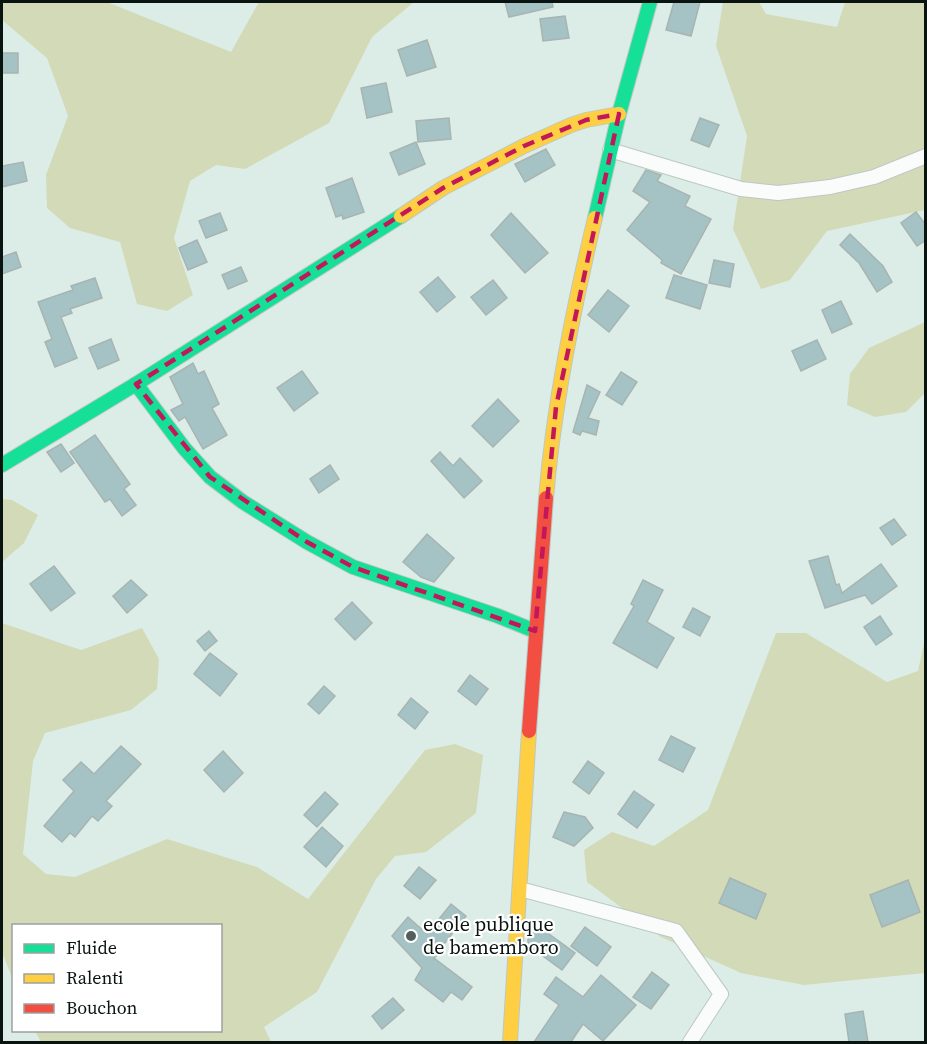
<svg xmlns="http://www.w3.org/2000/svg" width="927" height="1044" font-family="'Source Serif 4',serif">
	<rect width="100%" height="100%" fill="#dcede7"/>
	<g fill="#d3dab8">
		<path d="M2 2H107L231 52 259 2H414L372 37 329 123 245 169 216 165 190 181 174 238 193 295 167 311 137 304 120 242 70 228 47 208 46 175 68 116 47 58 2 20Z"/>
		<path d="M723 2H759L766 14 837 27 845 2H925V210L827 231 790 280 761 289 733 229 747 136 716 46Z"/>
		<path d="M925 322V393L906 412 875 417 847 405 850 374 869 348Z"/>
		<path d="M2 499 12 500 38 515 24 543 2 562Z"/>
		<path d="M2 623 81 650 142 628 159 659 157 689 131 710 45 733 33 761 23 854 46 874 75 877 167 839 257 867 308 899 425 750 455 744 483 755 476 813 426 852 395 856 376 879 317 992 264 1027 271 1042H41L35 1031 220 1030V926H14L13 980 2 952Z"/>
		<path d="M776 633H806L887 682 918 671 925 639V973L804 985 741 973 661 937 587 882 584 850 612 832 654 846 708 810Z"/>
	</g>
	<g fill="#a5c3c4" stroke="#a7b4b2" stroke-width="1.5">
		<path d="M505 2H552L553 7 509 17Z"/>
		<path d="M674 2H700L691 36 666 30Z"/>
		<path d="M565 16 569 38 543 41 540 19Z"/>
		<path d="M427 40 436 67 407 76 398 50Z"/>
		<rect x="2" y="53" width="16" height="20"/>
		<path d="M386 83 392 112 367 118 361 88Z"/>
		<path d="M449 118 451 139 418 142 416 121Z"/>
		<path d="M700 118 719 125 709 147 691 140Z"/>
		<path d="M416 142 425 164 399 175 390 153Z"/>
		<path d="M546 149 555 165 525 182 515 164Z"/>
		<path d="M23 162 27 181 2 187V166Z"/>
		<path d="M646 170 661 175 657 181 690 196 685 206 711 219 681 274 661 263 662 260 627 230 650 202 633 191Z"/>
		<path d="M352 178 364 212 343 219 342 215 336 217 326 188Z"/>
		<path d="M916 212 926 225V240L917 246 901 223Z"/>
		<path d="M220 213 227 230 206 238 199 221Z"/>
		<path d="M511 213 548 253 525 273 491 235Z"/>
		<path d="M850 234 883 266 892 282 877 292 859 263 840 245Z"/>
		<path d="M197 240 207 262 188 270 179 248Z"/>
		<path d="M16 252 21 267 2 274V257Z"/>
		<path d="M714 260 734 264 730 287 709 283Z"/>
		<path d="M241 267 247 281 228 289 222 275Z"/>
		<path d="M674 275 707 285 700 309 666 298Z"/>
		<path d="M438 277 455 297 437 312 420 292Z"/>
		<path d="M95 278 102 298 70 309 72 313 61 317 77 358 55 367 45 342 52 339 38 302 73 290 71 286Z"/>
		<path d="M493 280 507 298 486 315 471 297Z"/>
		<path d="M608 290 629 306 609 332 588 315Z"/>
		<path d="M841 301 852 324 832 333 822 310Z"/>
		<path d="M111 339 119 360 98 369 89 348Z"/>
		<path d="M817 340 826 359 801 371 792 351Z"/>
		<path d="M193 363 198 374 204 371 219 404 212 408 227 435 203 449 185 417 179 421 171 410 183 404 170 377Z"/>
		<path d="M302 371 318 393 294 411 277 388Z"/>
		<path d="M621 372 637 382 622 405 606 395Z"/>
		<path d="M587 385 600 392 588 418 599 421 596 435 582 431 580 435 573 432Z"/>
		<path d="M498 399 519 421 493 447 472 426Z"/>
		<path d="M95 435 130 484 124 489 136 505 122 516 110 499 105 502 70 452Z"/>
		<path d="M61 444 74 463 61 472 47 452Z"/>
		<path d="M440 452 453 466 460 458 482 481 464 498 431 461Z"/>
		<path d="M330 465 339 479 319 493 310 479Z"/>
		<path d="M894 519 906 535 892 545 880 528Z"/>
		<path d="M427 534 454 558 434 582 421 577 403 562Z"/>
		<path d="M828 556 836 585 839 584 842 593 881 564 897 586 872 604 865 595 825 608 809 561Z"/>
		<path d="M54 566 75 593 51 611 30 584Z"/>
		<path d="M131 580 147 595 127 613 113 596Z"/>
		<path d="M643 580 663 590 647 622 674 638 657 668 613 643 634 606 631 604Z"/>
		<path d="M352 602 372 623 355 640 335 619Z"/>
		<path d="M693 608 710 617 700 636 683 627Z"/>
		<path d="M880 616 892 634 876 645 864 627Z"/>
		<path d="M209 631 217 641 205 651 197 641Z"/>
		<path d="M210 653 237 674 220 696 194 674Z"/>
		<path d="M470 675 488 689 476 705 458 691Z"/>
		<path d="M324 686 335 696 319 714 308 704Z"/>
		<path d="M411 698 428 712 415 729 398 715Z"/>
		<path d="M671 736 695 748 683 772 659 760Z"/>
		<path d="M121 746 141 764 106 801 112 806 98 821 92 816 75 837 70 833 62 842 44 826 74 791 63 780 81 762 94 774Z"/>
		<path d="M223 751 243 773 224 792 204 770Z"/>
		<path d="M588 761 604 773 589 794 573 782Z"/>
		<path d="M634 791 654 805 637 828 618 814Z"/>
		<path d="M325 792 338 804 317 827 304 815Z"/>
		<path d="M564 812 585 817 593 828 574 846 553 837Z"/>
		<path d="M322 827 343 846 326 867 304 847Z"/>
		<path d="M419 867 436 880 420 899 404 886Z"/>
		<path d="M730 878 766 894 756 919 719 903Z"/>
		<path d="M908 880 920 912 882 927 870 895Z"/>
		<path d="M451 904 466 916 440 949 442 951 434 958 472 987 462 1000 451 992 443 1002 415 980 422 968 392 936 408 917 427 934Z"/>
		<path d="M538 926 575 953 562 970 528 945V939Z"/>
		<path d="M585 927 611 947 597 966 571 946Z"/>
		<path d="M652 972 669 985 651 1009 633 997Z"/>
		<path d="M601 975 636 1005 603 1041 583 1024 571 1042H534L559 1005 544 994 556 977 583 997Z"/>
		<path d="M393 998 404 1010 382 1029 372 1016Z"/>
		<path d="M863 1011 868 1042H849L845 1014Z"/>
	</g>
	<g fill="none" stroke-linecap="round" stroke-linejoin="round">
		<g stroke="#bcc8c4" stroke-width="16">
			<g id="street">
				<path d="M610 150 741 189 778 193 830 187 874 177 926 156"/>
				<path d="M520 889 676 931 721 994 690 1042"/>
			</g>
		</g>
		<g stroke="#bcc8c4" stroke-width="16">
			<g id="fast">
				<path d="M595 218 619 114 650 2"/>
				<path d="M136 384 184 448 210 477 243 502 307 542 353 567 498 616 535 631"/>
				<path d="M2 465 136 384 401 216"/>
			</g>
		</g>
		<g stroke="#bcc8c4" stroke-width="16">
			<g id="slow">
				<path d="M401 216 443 188 524 146 571 125 586 120 619 114"/>
				<path d="M546 498C554 403 573 310 595 218"/>
				<path d="M510 1042 529 731"/>
			</g>
		</g>
		<g stroke="#bcc8c4" stroke-width="16">
			<path id="jam" d="M529 731 546 498"/>
		</g>
		<use href="#street" stroke="#fafcfb" stroke-width="14"/>
		<use href="#fast" stroke="#16e098" stroke-width="14"/>
		<use href="#slow" stroke="#ffcf43" stroke-width="14"/>
		<use href="#jam" stroke="#f24e42" stroke-width="14"/>
	</g>
	<path fill="none" stroke="#c2185b" stroke-width="4.5" stroke-dasharray="12 8" stroke-linejoin="round" d="M619 114 556 407 535 631 353 567 307 542 210 477 136 384 443 188 524 146 586 120Z"/>
	<circle fill="#535f5b" stroke="#fff" stroke-width="2" cx="411" cy="936" r="6"/>
	<g text-anchor="middle" dominant-baseline="central" stroke-width="4.5" stroke-linejoin="round" paint-order="stroke">
		<g font-size="20" fill="#091310" stroke="#fff" text-anchor="start">
			<text x="423" y="924">ecole publique<tspan x="423" dy="23">de bamemboro</tspan></text>
		</g>
	</g>
	<rect width="927" height="1044" fill="none" stroke="#091310" stroke-width="6"/>
	<rect x="12" y="924" width="210" height="108" fill="#ffffff" stroke="#9da19f" stroke-width="1.5"/>
	<rect x="24" y="944" width="30" height="9" fill="#16e098" stroke="#9da19f" stroke-width="1.5"/>
	<text x="66" y="954" font-size="18" fill="#091310">Fluide</text>
	<rect x="24" y="974" width="30" height="9" fill="#ffcf43" stroke="#9da19f" stroke-width="1.5"/>
	<text x="66" y="984" font-size="18" fill="#091310">Ralenti</text>
	<rect x="24" y="1004" width="30" height="9" fill="#f24e42" stroke="#9da19f" stroke-width="1.5"/>
	<text x="66" y="1014" font-size="18" fill="#091310">Bouchon</text>
</svg>
